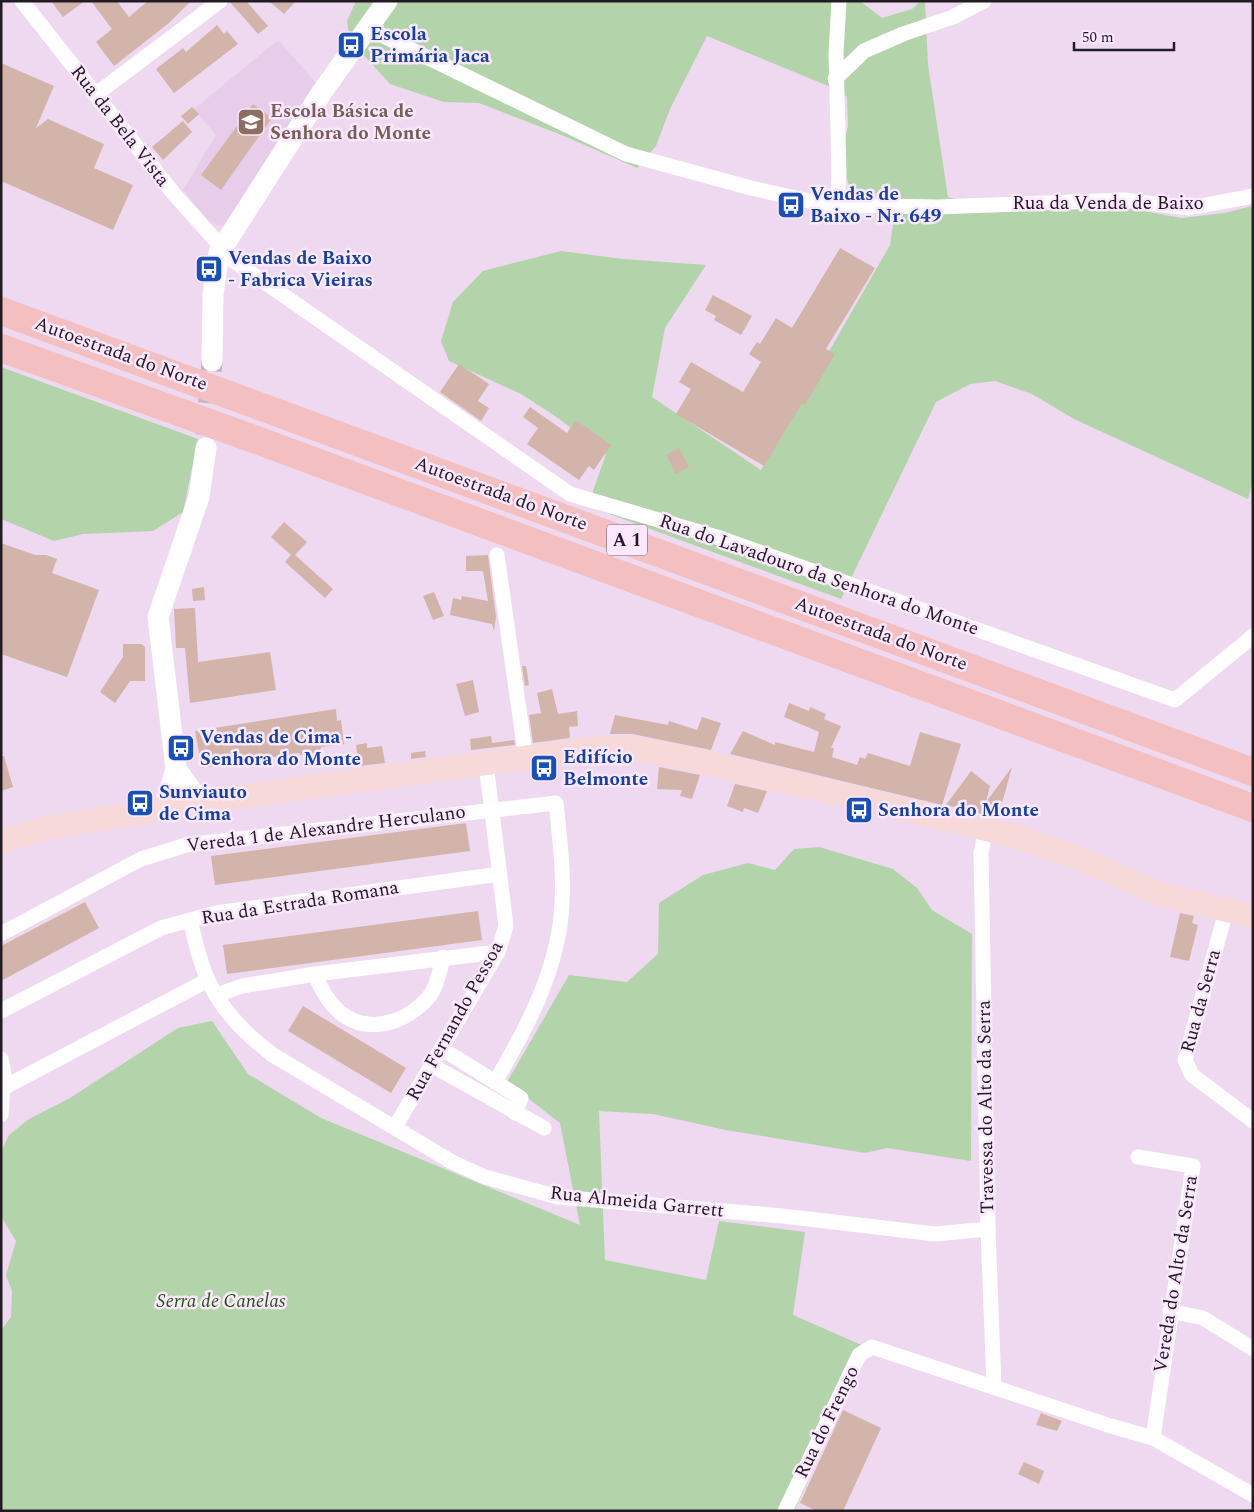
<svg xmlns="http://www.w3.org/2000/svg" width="1254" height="1512" font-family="Spectral,serif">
	<rect width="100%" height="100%" fill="#eed9f0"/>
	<path fill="#e7cdea" d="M278 40 320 87 228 223 221 226 216 225 209 221 183 190 216 135 194 109Z"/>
	<g fill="#b3d3aa">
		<path d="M356 1H860L882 18 912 9 921 1H925L928 65 948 197 993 211 1115 206 1182 218 1224 213 1253 206V481L1248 499 1074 419 1032 394 995 381 970 384 936 402 841 599 593 508V491L606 454 555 416 521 394 449 361 441 341 453 302 483 271 561 251 623 259 706 265 665 328 652 397 761 470 890 245 897 198 850 188 840 159 848 126 847 97 838 90 707 36 670 109 656 146 637 168 564 136 479 103 444 102 390 84 350 40 347 21Z"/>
		<path d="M1 367 198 439 183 512 153 531 83 534 54 541 1 519Z"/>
		<path d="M819 847 893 869 917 888 932 910 972 934 971 1161 887 1148 865 1153 726 1130 653 1114 599 1111 605 1260 706 1280 719 1221 805 1232 793 1315 875 1351 864 1358 794 1511H1V1330L11 1317 12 1291 6 1275 16 1241 1 1216V1152L9 1135 29 1119 70 1098 178 1028 212 1021 248 1074 321 1118 580 1225 560 1123 507 1082 569 975 627 982 658 954 659 903 703 875 748 863 775 870 794 849Z"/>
	</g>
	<g fill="#d3b4ab">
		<path d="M51 1H85L63 17Z"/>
		<path d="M91 1H117L129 17 148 1H191L169 23 114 66 96 42 112 29Z"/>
		<path d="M229 1H246L268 26 258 34Z"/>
		<path d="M269 1H296L284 14Z"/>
		<path d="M217 25 224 34 227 31 238 44 174 93 156 69 183 48 186 52Z"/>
		<path d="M1 63 54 86 36 128 48 119 104 144 94 168 133 185 113 230 1 181Z"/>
		<path d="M253 104 272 118 221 190 201 175Z"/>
		<path d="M192 107 199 114 188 124 181 116Z"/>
		<path d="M183 121 192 132 163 160 152 147Z"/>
		<path d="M840 248 875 268 826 349 835 354 805 405 802 403 764 466 676 414 691 389 679 382 691 362 743 392 761 362 749 354 757 342 760 344 776 318 792 328Z"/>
		<path d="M284 274 295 281 290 289 279 281Z"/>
		<path d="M713 295 752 316 741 335 714 320 716 316 705 310Z"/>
		<path d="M459 364 489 384 478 401 489 408 481 421 440 392Z"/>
		<path d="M530 407 567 433 576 420 611 445 594 470 589 466 579 480 527 444 538 428 523 417Z"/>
		<path d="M679 448 689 467 676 474 666 455Z"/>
		<path d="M284 522 307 542 295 555 333 589 325 598 285 562 291 555 271 537Z"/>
		<path d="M1 543 35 555H46L57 559 52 573 99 590 67 677 1 654Z"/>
		<path d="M488 555 496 617 494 631 492 624 450 615 453 598 461 600 462 596 488 601 483 571H466V556Z"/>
		<path d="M204 587 205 600 193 601 192 589Z"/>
		<path d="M434 592 444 616 433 620 423 596Z"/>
		<path d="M195 608 198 662 270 652 276 690 190 703 185 648H176L174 609Z"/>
		<path d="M123 644H141L145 647V681H130L115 703 100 692 123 657Z"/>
		<path d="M522 666H526L529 685 525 686Z"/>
		<path d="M473 680 479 712 465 716 456 684Z"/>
		<path d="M552 689 558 714 577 711 578 726 569 727 570 738 533 743 529 715 541 713 537 693Z"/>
		<path d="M789 703 809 711 810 707 826 714 824 719 841 726 831 748H834L832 757 857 765 860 757 865 759 868 753 910 766 920 732 961 744 942 805 730 754 743 731 775 745V742L814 752 819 732 784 717Z"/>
		<path d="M336 709 337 721 341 720 344 744 321 747V752L300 755 299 753 202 768 195 731Z"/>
		<path d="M615 715 668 725 669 721 697 730 702 717 721 723 711 750 632 734H610Z"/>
		<path d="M491 736 492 743 514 740 515 745 471 750 470 739Z"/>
		<path d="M367 743V748L382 746 385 763 359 766 356 745Z"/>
		<path d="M425 751 426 757 411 759V753Z"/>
		<path d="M1 756H4L13 787 1 791Z"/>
		<path d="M659 767 700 775 692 799 680 796 682 790 657 789Z"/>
		<path d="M1012 767 998 818 946 805 971 771 990 786 986 802Z"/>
		<path d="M735 784 767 791 758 813 744 808 743 812 727 806Z"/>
		<path d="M466 823 470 851 215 885 211 856Z"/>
		<path d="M85 902 99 928 1 981V946Z"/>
		<path d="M478 911 482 940 227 974 223 945Z"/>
		<path d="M1180 913 1194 916 1192 923 1198 925 1189 961 1170 957Z"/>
		<path d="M303 1006 406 1068 391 1093 288 1031Z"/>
		<path d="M843 1410 881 1428 843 1511H817L800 1503Z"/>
		<path d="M1041 1413 1062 1421 1057 1431 1036 1425Z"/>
		<path d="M1024 1462 1044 1471 1039 1484 1018 1474Z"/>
	</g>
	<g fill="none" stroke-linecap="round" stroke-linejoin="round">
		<path stroke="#c5b3c7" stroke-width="21" stroke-dasharray="21 11" stroke-linecap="butt" d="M206 435 212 361"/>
		<g stroke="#fff" stroke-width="15">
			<path d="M22 1 174 194 234 261 570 494 720 538 1175 700 1253 636"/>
			<path d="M369 29 626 154 751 188 827 205 938 207 1124 200 1189 208 1253 196"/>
			<path d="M835 79 864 51 903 34 953 17 984 1"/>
			<path d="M95 95 220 1"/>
			<path d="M837 205 839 173 836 53 839 1"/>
			<path d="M497 555 526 759"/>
			<path d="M986 829 981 853 988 1229 994 1386"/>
			<path d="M1226 911 1185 1060 1192 1075 1253 1121"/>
			<path d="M190 920C195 939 199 961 208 980 222 1011 246 1035 273 1055L452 1162 485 1177 558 1197 783 1216 935 1234 988 1229"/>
			<path d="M1 934 141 859 186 845 556 803C560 841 565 879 561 917 554 978 525 1031 495 1082"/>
			<path d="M315 974C329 1010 353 1034 394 1021 407 1017 422 1006 431 994 438 984 440 969 443 957"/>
			<path d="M217 995 242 986 315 974 498 952"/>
			<path d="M1 1011 161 928 216 913 500 874"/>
			<path d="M442 1049 521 1098 515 1113"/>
			<path d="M1 1059 4 1074 1 1115"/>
			<path d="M433 1066 544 1128"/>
			<path d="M3 1088 208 980"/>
			<path d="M395 1127 498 952 506 926 486 764"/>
			<path d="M1138 1157 1193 1166 1153 1438"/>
			<path d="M1170 1311 1203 1318 1253 1349"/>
			<path d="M785 1511 859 1355 872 1347 1111 1426 1153 1438 1253 1495"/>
		</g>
		<g stroke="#fff" stroke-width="21">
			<path d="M212 361 213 295 219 253 322 92 387 1"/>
			<path d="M176 769 200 802"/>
			<path d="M164 808 176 769 158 617 199 497 206 448"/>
		</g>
		<path stroke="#f8d9d9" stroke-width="24" d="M1 841 47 828 200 802 597 748H630L682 757 986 829 1026 840 1078 858 1159 894 1253 916"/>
		<g stroke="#f4bfc0" stroke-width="28">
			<path d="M1 311 1253 772"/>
			<path d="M1 348 251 438 1253 808"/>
		</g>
	</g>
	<defs>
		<g id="bus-square" transform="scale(1.4375)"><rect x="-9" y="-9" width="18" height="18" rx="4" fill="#1a4fb4" stroke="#fbe7fe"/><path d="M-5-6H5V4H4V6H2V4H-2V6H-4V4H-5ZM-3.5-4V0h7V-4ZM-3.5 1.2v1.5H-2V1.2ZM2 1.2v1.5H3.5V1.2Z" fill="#fff"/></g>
		<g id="school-square" transform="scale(1.4375)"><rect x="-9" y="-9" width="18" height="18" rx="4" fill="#8d6e63" stroke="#fbe7fe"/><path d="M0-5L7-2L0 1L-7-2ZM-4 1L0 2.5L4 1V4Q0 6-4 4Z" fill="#fff"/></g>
	</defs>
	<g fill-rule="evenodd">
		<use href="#bus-square" x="351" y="45"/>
		<use href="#school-square" x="251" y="122"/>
		<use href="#bus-square" x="791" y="205"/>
		<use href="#bus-square" x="209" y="269"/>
		<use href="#bus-square" x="181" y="748"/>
		<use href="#bus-square" x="544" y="768"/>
		<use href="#bus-square" x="140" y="803"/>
		<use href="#bus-square" x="859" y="810"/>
	</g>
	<g text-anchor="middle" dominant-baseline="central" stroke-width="5" stroke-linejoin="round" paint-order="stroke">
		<rect fill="#fbe7fe" stroke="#635865" stroke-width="1" x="607" y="524.5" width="40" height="31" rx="4"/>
		<g font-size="18" font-weight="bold" fill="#221b23">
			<text x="627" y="540">A 1</text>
		</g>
		<g font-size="19" font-weight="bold" fill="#164399" stroke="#fbe7fe" text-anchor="start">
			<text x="370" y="34">Escola<tspan x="370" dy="22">Primária Jaca</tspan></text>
			<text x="810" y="194">Vendas de<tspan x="810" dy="22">Baixo - Nr. 649</tspan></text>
			<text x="228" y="258">Vendas de Baixo<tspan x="228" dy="22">- Fabrica Vieiras</tspan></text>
			<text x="200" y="737">Vendas de Cima -<tspan x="200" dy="22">Senhora do Monte</tspan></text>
			<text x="563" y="757">Edifício<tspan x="563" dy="22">Belmonte</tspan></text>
			<text x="159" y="792">Sunviauto<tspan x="159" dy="22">de Cima</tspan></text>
			<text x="878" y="810">Senhora do Monte</text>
		</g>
		<g font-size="19" font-weight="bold" fill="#785e54" stroke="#fbe7fe" text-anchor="start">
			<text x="270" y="111">Escola Básica de<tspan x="270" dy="22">Senhora do Monte</tspan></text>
		</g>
		<g font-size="19" fill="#221b23" stroke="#fbe7fe">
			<text transform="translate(120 126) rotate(52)">Rua da Bela Vista</text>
			<text x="1108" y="203">Rua da Venda de Baixo</text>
			<text transform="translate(121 354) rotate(20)">Autoestrada do Norte</text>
			<text transform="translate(501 494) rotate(20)">Autoestrada do Norte</text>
			<text transform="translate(819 575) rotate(19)">Rua do Lavadouro da Senhora do Monte</text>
			<text transform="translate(881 634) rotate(20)">Autoestrada do Norte</text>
			<text transform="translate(326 829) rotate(-7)">Vereda 1 de Alexandre Herculano</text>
			<text transform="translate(300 903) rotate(-9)">Rua da Estrada Romana</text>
			<text transform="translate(1201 1001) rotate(-75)">Rua da Serra</text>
			<text transform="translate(455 1021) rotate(-61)">Rua Fernando Pessoa</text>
			<text transform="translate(986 1107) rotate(-91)">Travessa do Alto da Serra</text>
			<text transform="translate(637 1202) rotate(6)">Rua Almeida Garrett</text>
			<text transform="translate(1176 1274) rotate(-81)">Vereda do Alto da Serra</text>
			<text transform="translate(827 1422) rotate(-64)">Rua do Frengo</text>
		</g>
		<g font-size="19" font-style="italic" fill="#21560d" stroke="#fbe7fe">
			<text x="221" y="1301">Serra de Canelas</text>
		</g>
	</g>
	<rect width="1254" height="1512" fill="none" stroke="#221b23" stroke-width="5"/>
	<path d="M1074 42v8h100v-8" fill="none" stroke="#221b23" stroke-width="2.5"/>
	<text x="1082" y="42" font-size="15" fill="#221b23" stroke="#fbe7fe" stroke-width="4" paint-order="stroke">50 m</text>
</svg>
